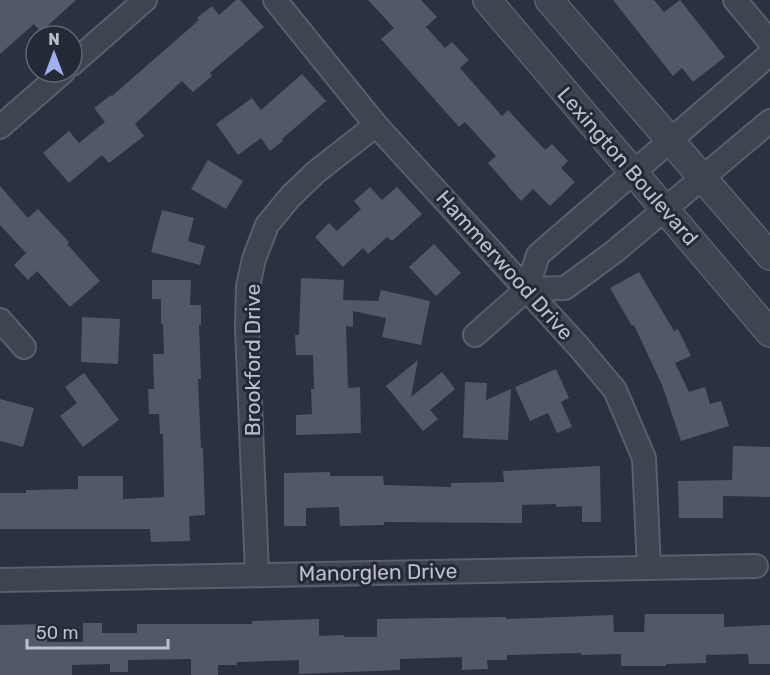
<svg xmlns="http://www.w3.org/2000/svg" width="770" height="675" font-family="Rubik,sans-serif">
	<rect width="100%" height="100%" fill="#2b3141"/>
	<g fill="#525869">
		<path d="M0 0H76L41 32 34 24 0 54Z"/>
		<path d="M236 0H240L264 27 210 73 212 76 193 92 182 81 135 124 144 136 109 163 102 155 69 183 43 153 69 131 79 143 105 122 94 108 111 95 112 96 199 20 197 18 212 6 219 15Z"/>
		<path d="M368 0H421L437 17 426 27 445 48 452 42 469 60 460 68 502 116 508 110 545 150 552 144 568 161 561 168 575 182 550 206 533 189 521 201 488 163 496 156 465 122 459 127 381 39 394 28Z"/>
		<path d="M613 0H654L664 12 680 0 725 57 693 82 682 68 673 76Z"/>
		<path d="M302 74 326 101 282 139 283 141 270 151 261 138 238 155 216 124 252 98 261 110Z"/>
		<path d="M208 160 243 181 226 209 191 189Z"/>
		<path d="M0 186 28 218 38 209 69 242 67 244 100 281 70 307 37 271 28 280 14 265 26 253 0 225Z"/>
		<path d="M370 187 382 200 397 187 422 214 392 241 387 237 368 254 363 248 343 267 315 237 329 223 337 231 361 209 354 201Z"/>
		<path d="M162 210 194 218 188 241 205 246 200 265 151 252Z"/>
		<path d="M434 244 461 273 436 296 409 267Z"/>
		<path d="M639 272 674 331 678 329 691 356 675 363 689 392 705 387 710 404 721 401 729 426 681 441 662 385 634 325 632 326 610 288Z"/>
		<path d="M301 278 344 280 343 300 378 301 381 290 430 301 421 345 382 337 386 318 353 311V327L346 326 348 388 360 387 361 433 296 435V415L312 414 311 389H314L313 355H296L295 335H299Z"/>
		<path d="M152 280H191L190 305H201V325H199L201 379H198L201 448H203L205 515 189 516 190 541 151 542 150 529H0V493H26V490L78 489V476H123V499L164 497 163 434H160L159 414H149L148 389H154L153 354H164L163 324H161V299H152Z"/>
		<path d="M82 317 120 319 118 364 81 362Z"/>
		<path d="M418 360 411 397 442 372 455 389 430 410 438 419 423 431 386 386Z"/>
		<path d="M556 369 569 398 561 402 572 427 557 433 548 413 530 421 515 387Z"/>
		<path d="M84 373 119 420 83 447 60 416 77 403 65 387Z"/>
		<path d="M465 382 487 383 486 400 511 389 508 440 463 438Z"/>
		<path d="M0 399 34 408 23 447 0 441Z"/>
		<path d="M733 446 770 447V497L723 496V518H679L678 481 732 480Z"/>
		<path d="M600 466 601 522H582V506L556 507V504L522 505V523L384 522V525L340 526 339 507 306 508V526H284V473L330 472V476H383L384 485 451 487V483L504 482 503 471Z"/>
		<path d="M645 614H724V627L770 625V664H749L748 654 706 655V663L666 664V666H621V654L581 655V653L507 655V660H487L488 669 462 670V657L400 659V670L299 674V660L237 662V665H218V675H191V659L128 660V672H110V664L72 665V675H0V625L47 624V642H83V623H102V633H137V624H252V621L319 619V636L344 635V637H377V619L506 617V619L613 615 614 632H644Z"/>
	</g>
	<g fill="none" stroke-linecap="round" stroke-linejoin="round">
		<g stroke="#5a5f6b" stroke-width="26">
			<g id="minor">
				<path d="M275 0 376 125 579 347 615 390 644 458 649 568"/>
				<path d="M735 0 770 42"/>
				<path d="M72 64 145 0"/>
				<path d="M0 127 63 72"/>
				<path d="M527 289 565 288 614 252 770 121"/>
				<path d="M0 320 24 347"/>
				<path d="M475 335 527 289 538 255 770 54"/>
				<path d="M257 573 247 328 248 286 254 259 267 225 291 196 316 172 376 125"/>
				<path d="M0 580 756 566"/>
			</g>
		</g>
		<g stroke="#5a5f6b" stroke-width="30">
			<g id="tertiary">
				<path d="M487 0 770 333"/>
				<path d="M549 0 770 256"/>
			</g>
		</g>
		<use href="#minor" stroke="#3f4451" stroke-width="22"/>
		<use href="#tertiary" stroke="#3f4451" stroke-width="27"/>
	</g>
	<g text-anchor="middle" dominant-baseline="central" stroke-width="6" stroke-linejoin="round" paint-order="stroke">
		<g font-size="21" fill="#bcc0cb" stroke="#242936">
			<text transform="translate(628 166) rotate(49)">Lexington Boulevard</text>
			<text transform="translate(505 265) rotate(48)">Hammerwood Drive</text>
			<text transform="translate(252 360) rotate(-90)">Brookford Drive</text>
			<text transform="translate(378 572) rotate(-1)">Manorglen Drive</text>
		</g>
	</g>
	<g transform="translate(54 54)"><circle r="28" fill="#242936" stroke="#616572" stroke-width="1.5"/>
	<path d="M0-4.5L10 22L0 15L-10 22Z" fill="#9fb2ed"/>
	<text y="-9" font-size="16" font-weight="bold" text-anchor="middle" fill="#bcc0cb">N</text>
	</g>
	<path d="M27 639v9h141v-9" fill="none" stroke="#bcc0cb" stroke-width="3"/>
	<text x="36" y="639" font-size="18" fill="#bcc0cb" stroke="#242936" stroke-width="4.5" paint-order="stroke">50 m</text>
</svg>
